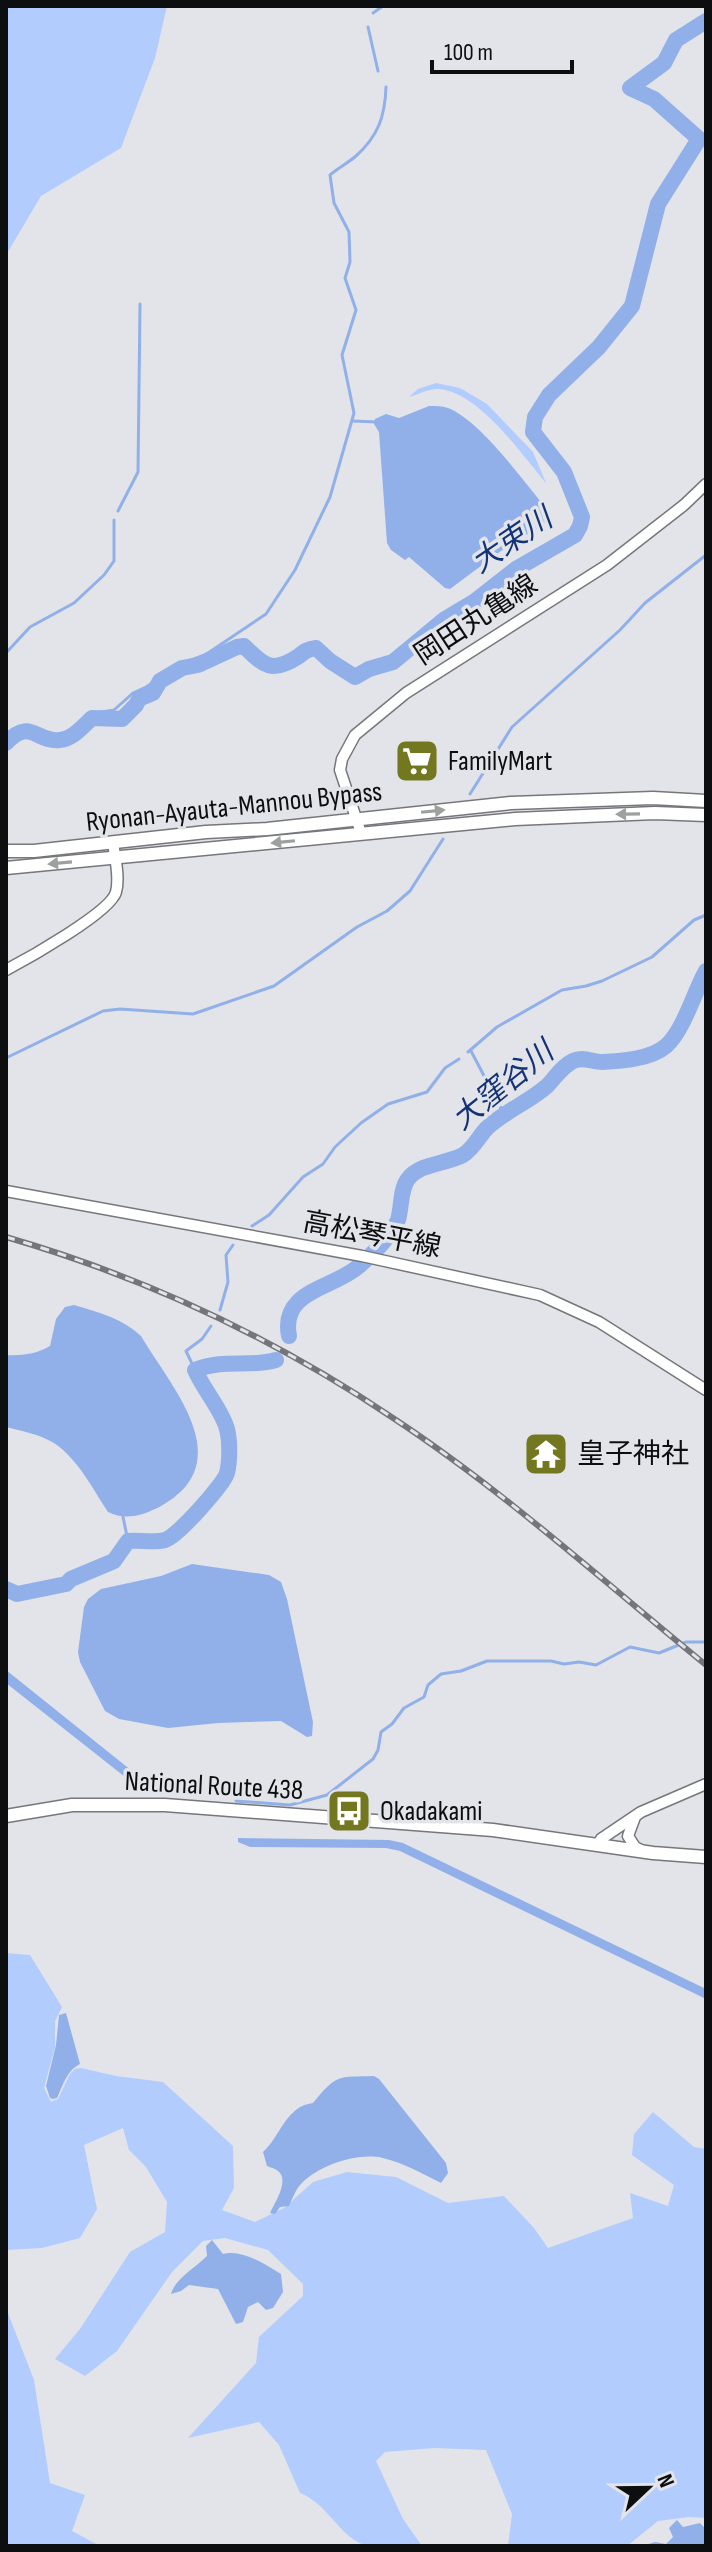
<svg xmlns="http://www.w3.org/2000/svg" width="712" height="2552" font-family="'Sofia Sans Condensed','Noto Sans JP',sans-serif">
	<rect width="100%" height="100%" fill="#e2e4e9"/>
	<g fill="#b2ccfe">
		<path d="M6 6H167L155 58 121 148 41 196 6 255Z"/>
		<path d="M436 383 460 388 487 404 533 452 546 483C522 455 479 392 439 389 430 388 419 394 409 397L418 389Z"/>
		<path d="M6 1953 30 1955 62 2007 55 2021V2047L44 2088 51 2102 58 2099 70 2074 75 2069 81 2068 116 2076 163 2082 233 2146 234 2188 222 2210 255 2222 284 2208 313 2182 347 2172 396 2177 448 2203 504 2196 534 2228 548 2248 633 2218 630 2193 668 2206 674 2185 632 2155 634 2134 653 2112 694 2147 706 2149V2518L689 2517 658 2521 627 2546H508L512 2514 486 2450 435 2448 385 2452 376 2461 403 2519 422 2546C406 2546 377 2550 364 2545 338 2535 328 2504 300 2493L279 2445 259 2422 188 2438 256 2363 259 2337 303 2296V2284L268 2250 225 2238 203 2241 172 2272 117 2351 85 2376 55 2359 80 2329 130 2252 165 2232 167 2202 146 2167 129 2150 123 2128 84 2145 97 2209 80 2238 42 2248 6 2250Z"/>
		<path d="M6 2308 34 2380 50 2483 85 2495 72 2531 100 2546H6Z"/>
	</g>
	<g fill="#91b0ea">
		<path d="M429 406C436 406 442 406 448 408 481 421 523 481 547 509L548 518 542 526 509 545 450 589 445 588 409 557 405 560 391 550 387 543 379 432 374 424 375 419 386 414 399 418Z"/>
		<path d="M74 1305C99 1312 123 1319 141 1336 171 1387 241 1462 161 1506 144 1515 126 1521 108 1512 93 1489 77 1458 54 1443 39 1434 22 1431 6 1427V1355C20 1356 37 1354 50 1346L56 1319 65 1307Z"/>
		<path d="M192 1564 269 1575 281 1582 287 1599 313 1722 312 1736 307 1737 281 1721 218 1723 168 1728 119 1719 105 1711 80 1662 78 1652 84 1607 88 1599 101 1589 161 1576Z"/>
		<path d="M6 1670 142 1779 151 1791 149 1794 139 1788 6 1683Z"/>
		<path d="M238 1838 389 1840 403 1843 704 1988 706 1999 400 1851 386 1848 250 1847 238 1842Z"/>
		<path d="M66 2013 80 2064C67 2070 63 2085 57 2098L53 2099 50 2098 46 2086 56 2045 59 2015Z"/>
		<path d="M374 2076 379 2079 446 2163 448 2173 441 2183C423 2174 404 2163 383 2158 358 2152 319 2165 301 2184 296 2189 292 2199 289 2206L280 2207 275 2214 270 2213C274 2204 288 2183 280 2173 277 2169 272 2168 267 2166L263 2152C280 2137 286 2106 313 2103 337 2074 337 2077 374 2076Z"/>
		<path d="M212 2240 223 2254C242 2249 265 2264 281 2274L283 2292 273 2308 266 2310 258 2302 248 2307 243 2322 236 2324 218 2289 189 2285 181 2291 171 2294C175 2279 195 2268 207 2256L206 2246Z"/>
		<path d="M677 2520 683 2527 700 2523 706 2529V2546H642L655 2542 666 2544 673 2537 669 2528Z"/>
	</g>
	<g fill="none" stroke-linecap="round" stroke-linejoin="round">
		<g stroke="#91b0ea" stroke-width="3">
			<path d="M373 13 383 6"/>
			<path d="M368 27 378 71"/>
			<path d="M353 421 377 422"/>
			<path d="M118 511 138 472 140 304"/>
			<path d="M6 653 30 627 74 603 104 575 114 561V520"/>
			<path d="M87 722 89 717 95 713 114 710 133 693 146 687 180 664 205 655 266 614 295 570 330 497 354 413 342 355 356 310 345 278 350 262 349 232 334 203 330 175C338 168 348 163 356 156 378 136 385 117 386 87"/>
			<path d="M470 794 512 727 620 630 645 603 706 555"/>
			<path d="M471 1051 504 1114"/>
			<path d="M468 1052 497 1027 562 990 586 986 602 981 652 957 694 920 706 915"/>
			<path d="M6 1058 103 1011 120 1009 193 1014 274 986 357 927 387 911 410 891 443 839"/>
			<path d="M252 1226 269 1215 303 1177 323 1164 335 1147 361 1123 388 1104 427 1092 445 1068 459 1059"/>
			<path d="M220 1310 228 1282 226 1255 233 1245"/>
			<path d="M195 1370 186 1351 202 1339 211 1326"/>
			<path d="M123 1517 128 1541"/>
			<path d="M236 1801 290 1805 327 1795 373 1759 378 1750 381 1732 392 1724 404 1708 424 1697 428 1685 441 1674 461 1671 487 1661H551L564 1664 579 1662 596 1665 630 1647 659 1653 686 1642H706"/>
		</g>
		<g stroke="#91b0ea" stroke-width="16">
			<path d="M6 743C31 717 36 743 60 740 73 739 83 726 92 718L122 719 136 705 139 699 153 693 160 681 182 668 198 665 237 647 244 646C264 666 272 674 299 656 305 651 308 649 316 648L330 661 355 677 369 669 393 662 445 619 475 601 516 569 575 535 580 526 582 517 564 472 533 432 535 417 549 395 599 347 632 306 658 204 699 139 654 99 630 88 664 63 676 40 706 21"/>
			<path d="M289 1336C280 1290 333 1289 359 1266 372 1254 391 1237 398 1220 402 1207 400 1189 408 1179 420 1163 447 1164 463 1155 474 1148 479 1136 487 1128 505 1111 529 1102 547 1086 556 1077 561 1067 573 1061 583 1056 592 1062 602 1062 622 1061 651 1059 666 1046 684 1030 694 992 706 971"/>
			<path d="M6 1589 17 1594 66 1584 71 1579 114 1561 128 1541C140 1540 154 1543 165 1540 177 1537 224 1484 227 1473 230 1461 230 1441 227 1429 222 1410 203 1389 195 1370 226 1358 248 1368 276 1360"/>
		</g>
		<g stroke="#75777b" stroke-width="13">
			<g id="secondary">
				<path d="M361 833 340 770 342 759 355 735 406 693 607 565 684 505 706 484"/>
				<path d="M6 970C27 959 111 912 116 892 120 878 115 857 113 843"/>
				<path d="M6 1191 362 1256 540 1295 599 1322 706 1390"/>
				<path d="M635 1817 628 1836 635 1847 641 1850"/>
				<path d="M598 1844 601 1839 641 1812 706 1784"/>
			</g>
		</g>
		<g stroke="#75777b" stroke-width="15">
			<g id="trunk">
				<path d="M6 851H34L206 832 267 829 511 803 653 798 706 801"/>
				<path d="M6 868 515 819 655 813 706 815"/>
				<path d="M6 1816 72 1805H165L493 1830 653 1853 706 1857"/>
			</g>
		</g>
		<use href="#secondary" stroke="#fff" stroke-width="10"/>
		<use href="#trunk" stroke="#fff" stroke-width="12"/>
		<g stroke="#737578" stroke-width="6">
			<path id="rail" d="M6 1237C144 1277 274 1338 393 1418 504 1491 603 1581 706 1665"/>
		</g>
		<use href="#rail" stroke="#e2e4e9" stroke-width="3" stroke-dasharray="9" stroke-linecap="butt"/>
	</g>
	<defs><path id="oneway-solid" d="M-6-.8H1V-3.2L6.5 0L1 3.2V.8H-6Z" transform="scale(2)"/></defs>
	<g fill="#9e9f9f">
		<use href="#oneway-solid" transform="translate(433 811) rotate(-6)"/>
		<use href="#oneway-solid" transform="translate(628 814) rotate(179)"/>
		<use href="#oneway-solid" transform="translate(283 842) rotate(174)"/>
		<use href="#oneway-solid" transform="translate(60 863) rotate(175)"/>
	</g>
	<defs>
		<g id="supermarket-square" transform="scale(2.3)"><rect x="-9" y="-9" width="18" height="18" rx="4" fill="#737820" stroke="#e2e4e9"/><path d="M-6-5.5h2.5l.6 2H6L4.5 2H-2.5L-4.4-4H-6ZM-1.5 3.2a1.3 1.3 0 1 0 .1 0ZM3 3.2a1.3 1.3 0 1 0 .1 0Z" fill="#fff"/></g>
		<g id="temple-square" transform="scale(2.3)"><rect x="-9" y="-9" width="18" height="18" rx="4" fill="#737820" stroke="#e2e4e9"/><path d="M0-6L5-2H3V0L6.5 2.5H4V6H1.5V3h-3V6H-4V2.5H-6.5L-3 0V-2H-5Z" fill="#fff"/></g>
		<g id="bus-square" transform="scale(2.3)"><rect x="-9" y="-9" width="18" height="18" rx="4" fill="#737820" stroke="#e2e4e9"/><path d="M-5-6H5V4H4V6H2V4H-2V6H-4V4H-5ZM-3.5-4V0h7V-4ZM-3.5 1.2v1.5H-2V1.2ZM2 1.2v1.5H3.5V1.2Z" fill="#fff"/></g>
	</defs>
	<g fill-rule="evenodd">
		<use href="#supermarket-square" x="417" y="761"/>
		<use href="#temple-square" x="546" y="1454"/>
		<use href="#bus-square" x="349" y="1811"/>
	</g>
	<g text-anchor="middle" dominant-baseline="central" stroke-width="7" stroke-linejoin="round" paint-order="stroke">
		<g font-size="28" fill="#0d0e10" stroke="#e2e4e9">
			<text transform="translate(476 620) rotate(-33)">岡田丸亀線</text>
			<text transform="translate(234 807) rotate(-6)">Ryonan-Ayauta-Mannou Bypass</text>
			<text transform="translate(372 1235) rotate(11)">高松琴平線</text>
			<text transform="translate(214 1786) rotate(3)">National Route 438</text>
		</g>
		<g font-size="28" fill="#0d0e10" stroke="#e2e4e9" text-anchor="start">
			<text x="448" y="761">FamilyMart</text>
			<text x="577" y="1454">皇子神社</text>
			<text x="380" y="1811">Okadakami</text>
		</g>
		<g font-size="30" font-style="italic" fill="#133376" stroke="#e2e4e9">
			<text transform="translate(512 541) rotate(-34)">大束川</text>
			<text transform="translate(503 1086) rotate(-39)">大窪谷川</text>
		</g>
	</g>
	<rect width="712" height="2552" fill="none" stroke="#0d0e10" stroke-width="16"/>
	<g transform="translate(648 2488) rotate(68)" stroke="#e2e4e9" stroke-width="6" paint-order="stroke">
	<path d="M0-6L14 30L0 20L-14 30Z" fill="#0d0e10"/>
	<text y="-12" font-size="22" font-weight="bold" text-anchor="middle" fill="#0d0e10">N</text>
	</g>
	<path d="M432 60v12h140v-12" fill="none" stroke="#0d0e10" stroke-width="4"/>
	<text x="444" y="60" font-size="24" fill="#0d0e10" stroke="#e2e4e9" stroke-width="6" paint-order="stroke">100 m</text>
</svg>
